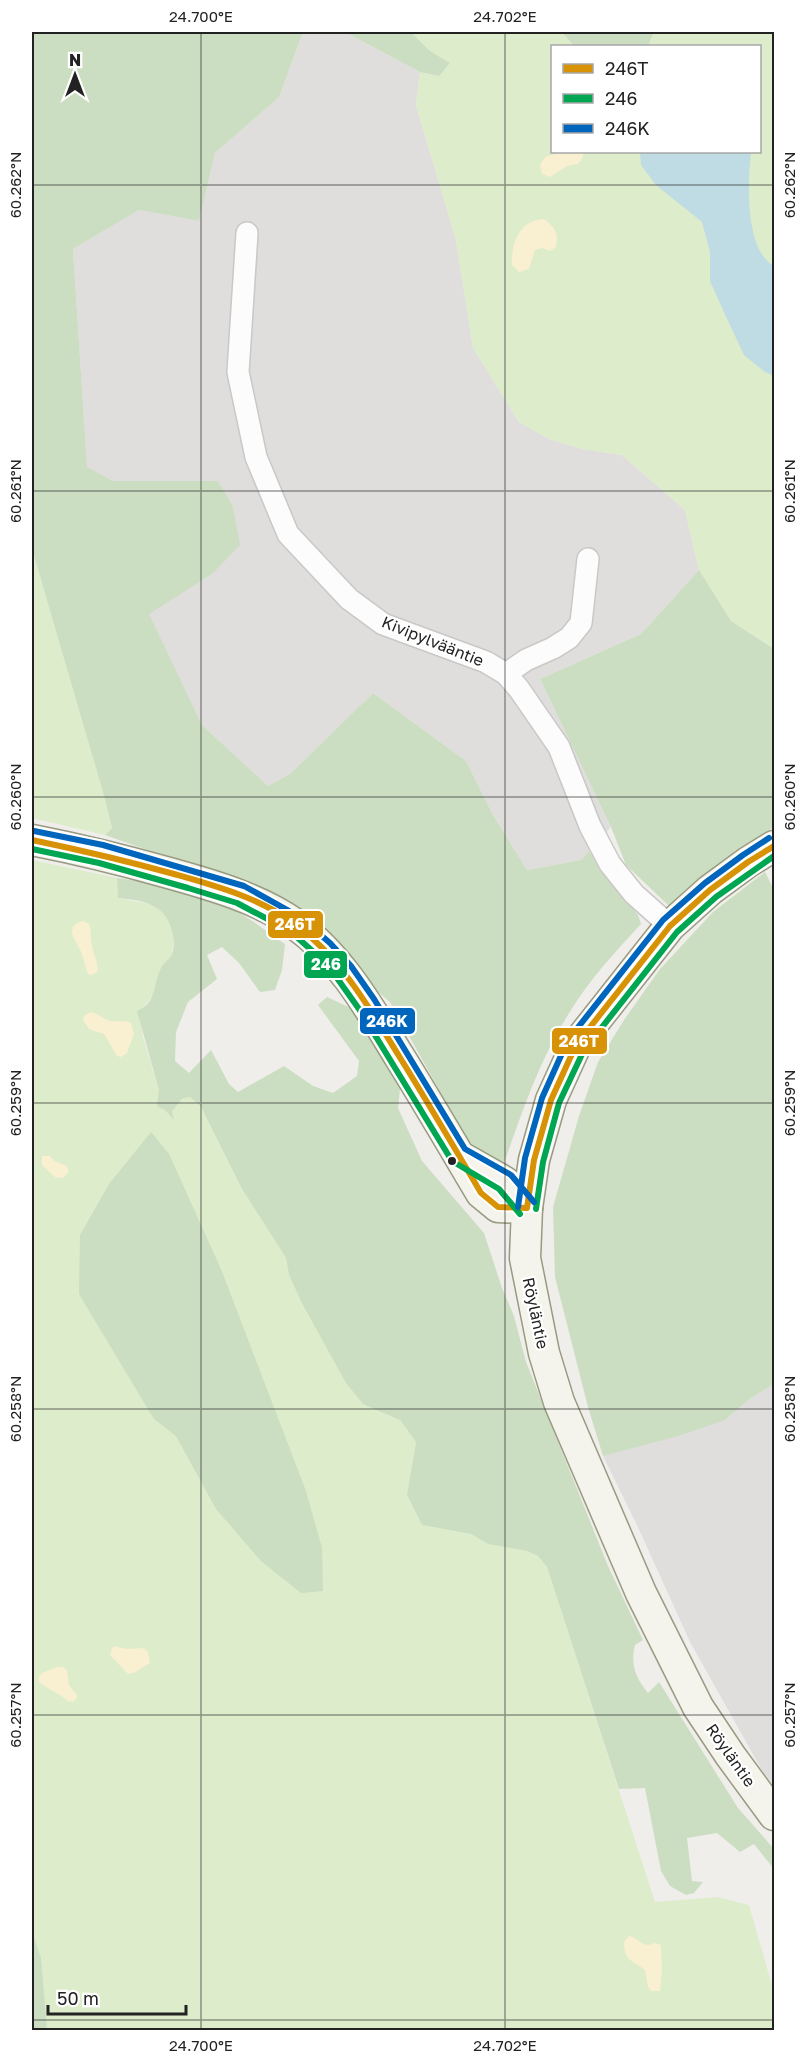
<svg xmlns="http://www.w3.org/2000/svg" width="806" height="2062" font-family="'Golos Text',sans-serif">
	<rect width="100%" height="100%" fill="#f0eeeb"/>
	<g fill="#dfdedc">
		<path d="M303 32H345L420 72 416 105 456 240 473 348 519 422 549 439 582 449 622 455 685 510 699 570 641 634 540 679 611 827 581 860 527 870 493 815 466 761 373 693 290 774 268 786 202 725 148 613 212 574 218 481H113L87 468 73 249 139 210 199 221 215 153 279 97Z"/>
		<path d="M774 1384V1786L763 1772 690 1642 637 1525 603 1456 725 1420 751 1398Z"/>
	</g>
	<g fill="#ddeccb">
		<path d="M411 32H562L574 46H552V152H760V46H648L654 32H774V649L731 621 699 570 685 510 622 455 582 449 549 439 519 422 473 348 456 240 416 105 420 72 439 76 450 63 430 51Z"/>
		<path d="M32 549 105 799 112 828 105 835 32 818Z"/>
		<path d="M32 860 117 878 118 898 155 905 170 919 174 940 172 954 161 968 155 992 143 1008 142 1034 165 1110 173 1119 172 1111C177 1102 181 1099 190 1097L201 1107 242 1189 286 1258 289 1275 389 1414 400 1420 416 1442 407 1495 422 1525 471 1534 488 1544 527 1551 538 1556 547 1567 655 1902 718 1897 749 1905 774 1992V2030H32Z"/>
	</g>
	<g fill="#cbdec1">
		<path d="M32 32H303L279 97 215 153 199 221 139 210 73 249 87 467 113 481H218L233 507 240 545 212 574 149 614 202 725 268 786 290 774 373 693 466 761 493 815 527 870 581 860 589 851 638 915 641 924C616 951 590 979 571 1010 540 1058 522 1112 503 1166L481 1154 465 1136 390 1002 366 982 280 897 105 835 112 828 105 799 32 549Z"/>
		<path d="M345 32H411L430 51 450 63 439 76 420 72Z"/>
		<path d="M562 32H654L648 46H574Z"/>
		<path d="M699 570 731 621 774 649V827L736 850 669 906 626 865 611 827 540 679 641 634Z"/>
		<path d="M765 872 774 890V1384L751 1398 725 1420 678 1436 603 1456 588 1407 555 1277 553 1207 579 1116 598 1062 624 1020 660 969 713 912Z"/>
		<path d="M117 878C153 883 198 891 230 908 249 917 267 932 285 944L282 970 275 990 260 992 239 963 222 947 207 955 217 979 188 1002 176 1032 175 1061 189 1073 211 1050 229 1084 238 1092 284 1066 313 1086 333 1093 357 1076 359 1061 318 1005 327 997 355 1010 391 1069 400 1089 398 1108 422 1161 484 1233 502 1288 514 1316 526 1362 608 1566 643 1640 635 1645C630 1665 636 1678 648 1693L659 1682 738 1808 774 1849V1869L754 1844 740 1852 717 1833 687 1838 692 1881 703 1882 694 1893 686 1895 670 1886 661 1871 645 1788 619 1789 547 1567 538 1556 527 1551 488 1544 471 1534 422 1525 407 1495 416 1442 400 1420 363 1404 346 1383 303 1305 289 1275 286 1258 242 1189 201 1107 190 1097 182 1099 172 1111 174 1120 165 1110 157 1106 159 1090 137 1011C157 1003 153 984 161 968 163 963 170 959 172 954 175 946 174 938 172 931 166 904 142 900 118 898Z"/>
		<path d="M151 1132 169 1154 221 1269 306 1491 322 1548 323 1591 301 1593 261 1561 216 1509 176 1436 154 1419 79 1294 80 1235 109 1184Z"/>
		<path d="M32 1932 41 1958 47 2030H32Z"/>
	</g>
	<g fill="#f8f0d0">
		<path d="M561 152H583V157L578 164 567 166 550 177 542 174 540 165 545 157Z"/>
		<path d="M544 219C555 227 559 234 556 247L550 251 542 248 535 250 529 269 519 272 512 265C511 244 519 220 544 219Z"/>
		<path d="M83 921 89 924C92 931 90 938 92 945 93 954 98 961 98 971L92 975 88 974C85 967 84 961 82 954 78 942 61 927 83 921Z"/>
		<path d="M90 1012C98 1013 103 1019 110 1021 118 1022 124 1020 131 1023L134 1034 127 1053 121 1057 117 1056 104 1034 89 1029 83 1020 84 1016Z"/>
		<path d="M42 1156H50C55 1164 63 1162 68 1168V1173L63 1178 55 1177 42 1165Z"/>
		<path d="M115 1646 127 1649 144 1648 148 1652 150 1663 134 1673 128 1674 110 1655 112 1648Z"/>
		<path d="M57 1667H63L67 1670 69 1685 77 1695V1698L73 1702 68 1701C59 1693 49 1690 39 1682V1677L42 1673Z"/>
		<path d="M629 1936C640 1938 641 1949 655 1943L661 1945 662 1969 660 1991H651L648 1987 645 1970C633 1960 624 1962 624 1942Z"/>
	</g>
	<path fill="#bfdbe3" d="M640 152H751C748 182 744 249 774 266V376L765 372 744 355 723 310 710 281V252L702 222 656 185 641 165Z"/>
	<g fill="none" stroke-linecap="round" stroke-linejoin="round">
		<g stroke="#c9c8c7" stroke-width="24">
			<g id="street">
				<path d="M247 233 238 372 256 457 288 534 349 599 383 624 486 662 506 674 519 689 559 747 590 826 610 864 634 894 670 926"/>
				<path d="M506 674 526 660 553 648 569 638 581 623 588 559"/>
			</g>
		</g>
		<g stroke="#999a82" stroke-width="33">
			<g id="secondary">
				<path d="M32 840C78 849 123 860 169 873 212 885 258 898 295 924 341 957 370 1009 399 1056 427 1101 454 1147 481 1193L498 1207 527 1208"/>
				<path d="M774 846 748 862 710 890 670 926 576 1045 551 1100 534 1160 527 1208 525 1258 544 1353 559 1402 641 1593 698 1707 730 1755 774 1815"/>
				<path d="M461 1157 505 1182 527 1208"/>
			</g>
		</g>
		<use href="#street" stroke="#fdfcfc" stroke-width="21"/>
		<use href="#secondary" stroke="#f4f4ed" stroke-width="30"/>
		<g stroke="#fff" stroke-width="10">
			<path id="bus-1" d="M32 840C80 850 127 861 174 874 216 886 260 898 295 924 341 958 370 1009 399 1056 427 1101 454 1147 481 1193L498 1207 527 1208 534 1160 551 1100 576 1045 670 926 710 890 748 862 774 846"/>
		</g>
		<g stroke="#fff" stroke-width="10">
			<g id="bus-2">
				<path d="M32 849 99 863 188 888 237 903 290 931 318 956 337 978 359 1009 452 1161 499 1189 520 1214"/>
				<path d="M536 1209 543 1162 559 1103 584 1050 677 932 716 897 774 856"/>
			</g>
		</g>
		<g stroke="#fff" stroke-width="10">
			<g id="bus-3">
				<path d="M34 831 103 845 244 886 300 917 330 943 351 966 374 999 465 1149 511 1175 534 1202"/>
				<path d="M518 1207 525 1158 542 1098 568 1040 663 920 705 883 743 855 769 838"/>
			</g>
		</g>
		<use href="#bus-1" stroke="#d79205" stroke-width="6"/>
		<use href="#bus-2" stroke="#00a651" stroke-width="6"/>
		<use href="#bus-3" stroke="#0065bd" stroke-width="6"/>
	</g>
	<path fill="none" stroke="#222" stroke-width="1.5" stroke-opacity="0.45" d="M201 32V2030M505 32V2030M32 185H774M32 491H774M32 797H774M32 1103H774M32 1409H774M32 1715H774M32 2020H774"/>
	<circle fill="#222" stroke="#fff" stroke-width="2" cx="452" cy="1161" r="5"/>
	<g text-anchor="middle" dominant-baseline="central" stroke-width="4.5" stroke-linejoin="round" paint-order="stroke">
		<g font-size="16" fill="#222" stroke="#fff">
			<text transform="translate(433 641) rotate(22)">Kivipylvääntie</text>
			<text transform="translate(536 1313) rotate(78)">Röyläntie</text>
			<text transform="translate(731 1755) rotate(55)">Röyläntie</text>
		</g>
	</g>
	<g stroke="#fff" stroke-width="2">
		<rect x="267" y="910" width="57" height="29" rx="6" fill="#d79205"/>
		<rect x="303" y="950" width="45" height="29" rx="6" fill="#00a651"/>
		<rect x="359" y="1007" width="57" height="28" rx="6" fill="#0065bd"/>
		<rect x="551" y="1027" width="57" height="28" rx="6" fill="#d79205"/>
	</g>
	<g font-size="16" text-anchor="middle" font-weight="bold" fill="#fff">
		<text x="295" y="930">246T</text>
		<text x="326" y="970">246</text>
		<text x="387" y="1027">246K</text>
		<text x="579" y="1047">246T</text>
	</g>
	<rect width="806" height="2062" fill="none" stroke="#ffffff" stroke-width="66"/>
	<rect x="551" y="45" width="210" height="108" fill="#ffffff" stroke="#a7a7a7" stroke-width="1.5"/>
	<rect x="563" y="64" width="30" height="9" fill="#d79205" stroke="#a7a7a7" stroke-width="1.5"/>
	<text x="605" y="75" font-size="18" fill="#222222">246T</text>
	<rect x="563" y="94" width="30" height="9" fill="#00a651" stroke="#a7a7a7" stroke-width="1.5"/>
	<text x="605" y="105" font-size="18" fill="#222222">246</text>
	<rect x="563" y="124" width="30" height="9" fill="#0065bd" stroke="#a7a7a7" stroke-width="1.5"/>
	<text x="605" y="135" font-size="18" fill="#222222">246K</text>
	<g transform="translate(75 75)" stroke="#ffffff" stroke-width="4.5" paint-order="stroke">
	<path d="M0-4.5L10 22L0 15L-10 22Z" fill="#222222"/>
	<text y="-9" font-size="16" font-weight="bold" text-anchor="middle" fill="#222222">N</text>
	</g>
	<path d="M48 2005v9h138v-9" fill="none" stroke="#222222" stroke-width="3"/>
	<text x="57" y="2005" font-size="18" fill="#222222" stroke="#ffffff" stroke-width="4.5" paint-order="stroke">50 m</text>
	<rect x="33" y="33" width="740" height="1996" fill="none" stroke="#222" stroke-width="2"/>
	<g font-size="15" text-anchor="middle" fill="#222">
		<text x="201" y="22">24.700°E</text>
		<text x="505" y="22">24.702°E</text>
		<text transform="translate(16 185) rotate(-90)" y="5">60.262°N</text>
		<text transform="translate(790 185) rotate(-90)" y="5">60.262°N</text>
		<text transform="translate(16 491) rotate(-90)" y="5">60.261°N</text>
		<text transform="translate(790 491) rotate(-90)" y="5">60.261°N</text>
		<text transform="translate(16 797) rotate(-90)" y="5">60.260°N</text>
		<text transform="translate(790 797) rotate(-90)" y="5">60.260°N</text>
		<text transform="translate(16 1103) rotate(-90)" y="5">60.259°N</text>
		<text transform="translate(790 1103) rotate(-90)" y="5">60.259°N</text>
		<text transform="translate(16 1409) rotate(-90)" y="5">60.258°N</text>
		<text transform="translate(790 1409) rotate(-90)" y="5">60.258°N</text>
		<text transform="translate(16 1715) rotate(-90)" y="5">60.257°N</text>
		<text transform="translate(790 1715) rotate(-90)" y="5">60.257°N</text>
		<text x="201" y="2051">24.700°E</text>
		<text x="505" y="2051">24.702°E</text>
	</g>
</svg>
